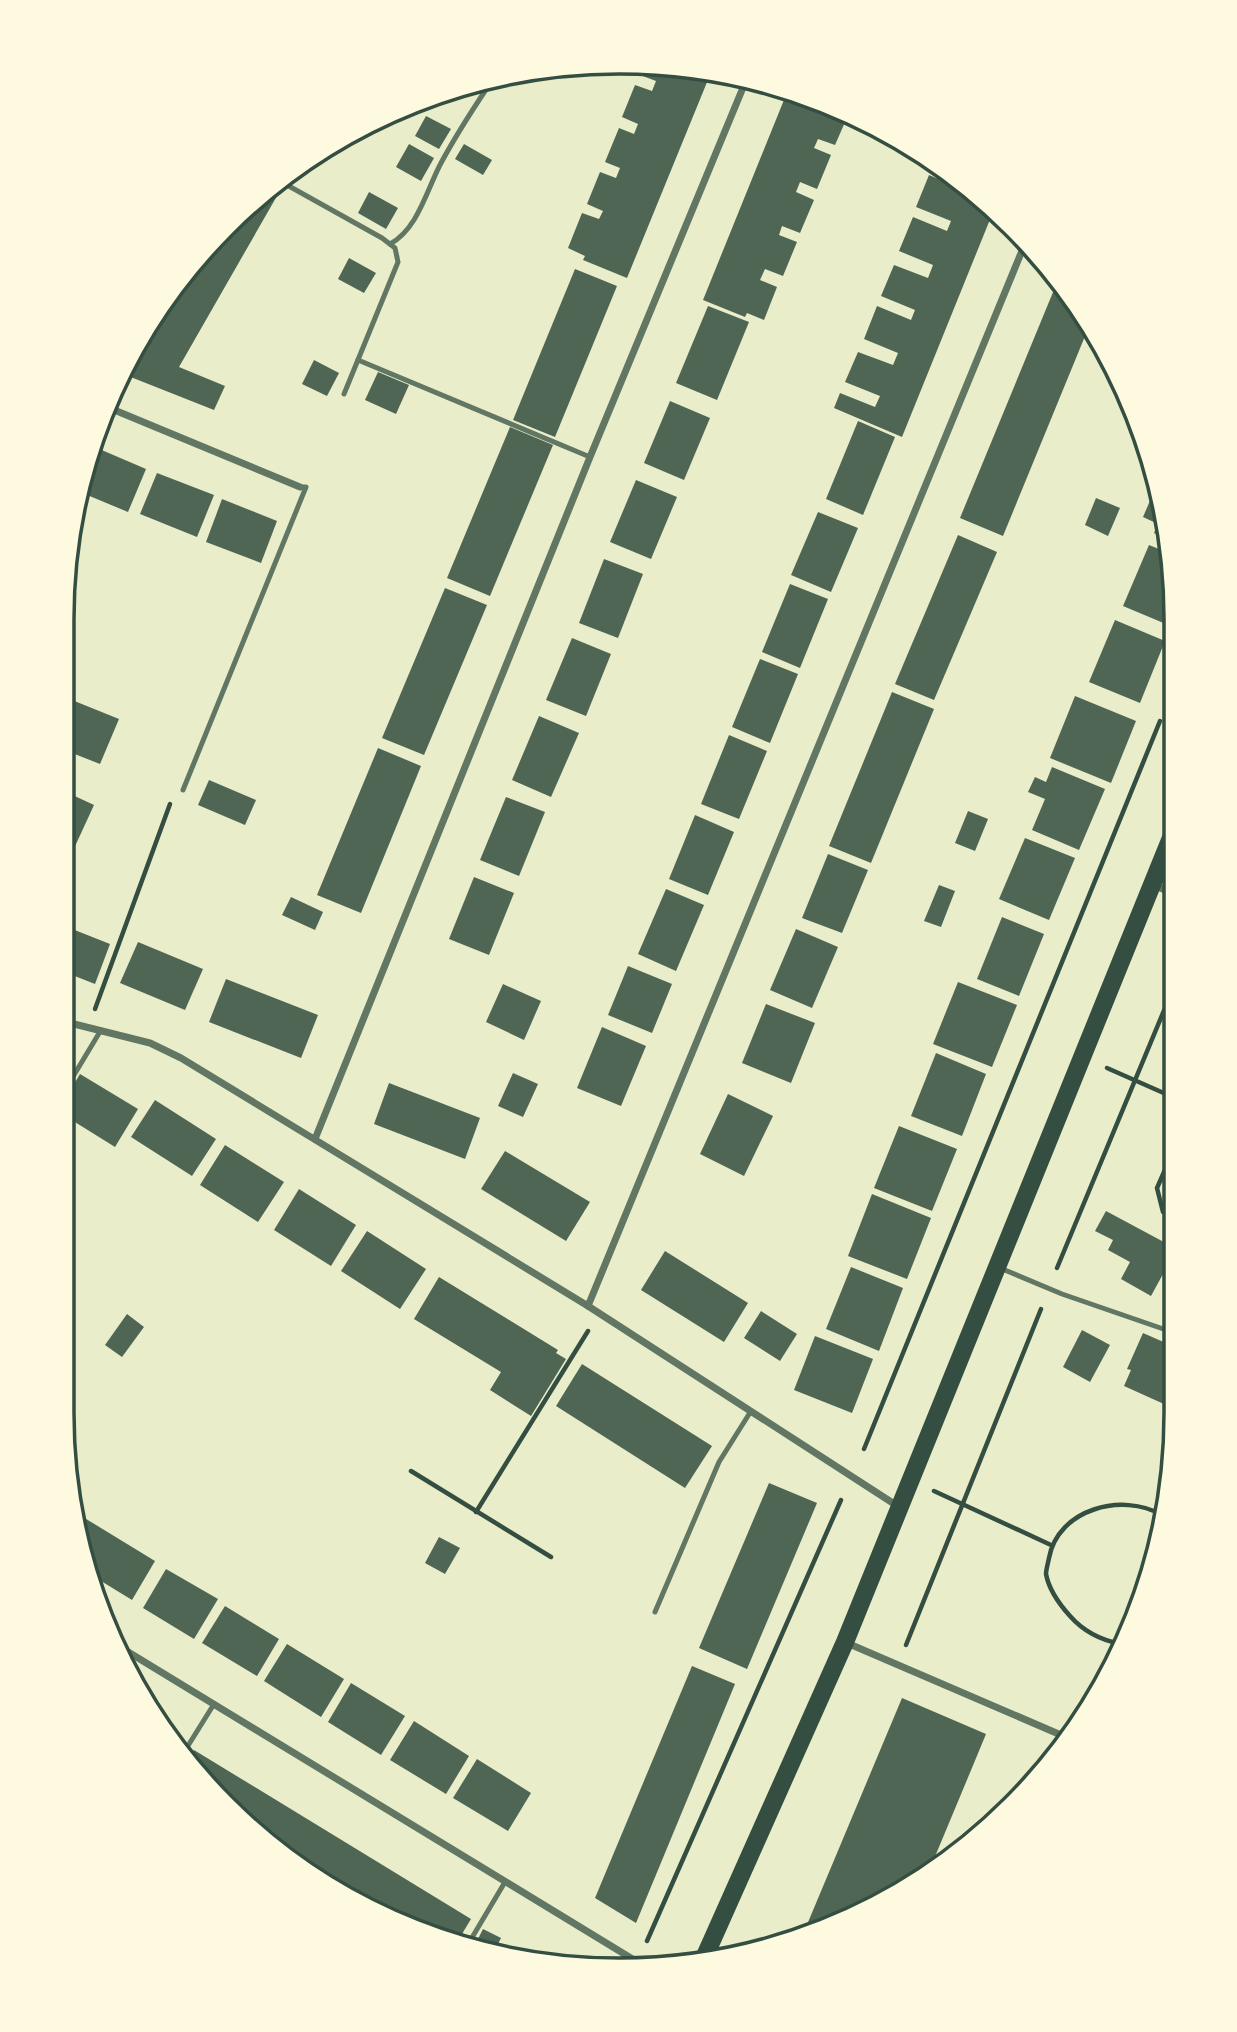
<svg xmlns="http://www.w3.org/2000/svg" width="1237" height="2032" font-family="'Public Sans',sans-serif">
	<rect width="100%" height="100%" fill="#e9edc9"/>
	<g fill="#4f6655">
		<path d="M644 64 712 70 627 278 583 260 585 256 568 248 582 213 599 219 603 211 587 204 600 172 616 178 620 168 605 162 619 128 634 134 638 124 622 117 635 85 652 91 656 81 640 75Z"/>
		<path d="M788 90 832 104 849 113 835 145 818 139 814 148 831 155 817 189 800 182 796 192 814 200 800 233 782 226 779 235 797 242 783 276 765 269 760 280 777 287 764 320 747 313 745 317 703 300Z"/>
		<path d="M426 116 451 129 439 149 415 136Z"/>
		<path d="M409 144 434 158 421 181 396 167Z"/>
		<path d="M464 144 492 160 483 175 455 159Z"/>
		<path d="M929 175 964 190 965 188 993 212 902 437 834 408 840 393 875 407 880 396 845 382 858 352 893 365 898 353 864 339 877 306 911 320 915 310 881 296 894 265 928 278 933 265 899 251 913 217 947 231 951 221 916 207Z"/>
		<path d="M273 185 281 189 179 367 225 386 214 410 123 374 172 289 225 224Z"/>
		<path d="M369 192 398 208 386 229 358 213Z"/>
		<path d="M349 258 376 273 364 293 338 279Z"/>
		<path d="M575 269 617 286 555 437 513 420Z"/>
		<path d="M1058 280 1090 324 1003 536 960 518Z"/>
		<path d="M708 306 749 322 717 400 676 383Z"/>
		<path d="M314 360 339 373 327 396 302 384Z"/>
		<path d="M378 372 409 385 396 414 365 400Z"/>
		<path d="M670 401 710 418 684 480 644 463Z"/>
		<path d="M858 421 895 437 863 515 826 499Z"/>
		<path d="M510 427 553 445 490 596 447 578Z"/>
		<path d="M90 445 146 469 128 512 80 492Z"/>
		<path d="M157 473 214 495 197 537 140 514Z"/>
		<path d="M636 480 677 497 651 559 610 542Z"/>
		<path d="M1152 496 1158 499 1166 538 1154 533 1158 524 1143 517Z"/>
		<path d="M1096 498 1120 508 1108 536 1085 525Z"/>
		<path d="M222 499 277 521 261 563 206 542Z"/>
		<path d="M818 512 858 528 831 592 791 575Z"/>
		<path d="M958 535 997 552 934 700 895 684Z"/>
		<path d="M1149 545 1169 553 1175 582V623L1173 627 1123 606Z"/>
		<path d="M604 559 643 574 618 638 579 623Z"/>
		<path d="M790 584 828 599 800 668 762 652Z"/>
		<path d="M445 588 487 605 424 755 382 738Z"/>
		<path d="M1115 620 1165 641 1140 703 1089 682Z"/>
		<path d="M572 638 611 654 586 716 546 700Z"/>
		<path d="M760 659 798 674 770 743 732 727Z"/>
		<path d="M892 692 934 709 871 863 829 846Z"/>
		<path d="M62 696 119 719 100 764 62 749Z"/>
		<path d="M1075 696 1136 721 1111 783 1050 758Z"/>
		<path d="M539 716 579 733 551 797 512 780Z"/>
		<path d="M729 735 767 751 739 819 701 804Z"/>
		<path d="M378 748 421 766 361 913 317 895Z"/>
		<path d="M1052 767 1105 789 1079 850 1032 830 1045 799 1028 792 1035 777 1046 782Z"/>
		<path d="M209 780 256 800 245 825 198 805Z"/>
		<path d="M66 792 94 805 71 855 62 851V800Z"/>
		<path d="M506 797 545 812 519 876 480 860Z"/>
		<path d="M968 811 988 819 975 851 955 843Z"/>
		<path d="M695 815 734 832 708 895 669 879Z"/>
		<path d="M1025 838 1075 858 1049 920 999 899Z"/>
		<path d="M828 854 868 870 842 933 802 918Z"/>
		<path d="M474 877 514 893 489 955 449 939Z"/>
		<path d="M939 885 955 891 941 927 924 921Z"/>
		<path d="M666 889 704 905 676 971 638 954Z"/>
		<path d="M291 897 323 912 315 930 282 915Z"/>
		<path d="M1002 917 1044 934 1019 996 977 979Z"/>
		<path d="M62 925 110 944 95 984 62 971Z"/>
		<path d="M796 929 838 947 812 1008 770 990Z"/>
		<path d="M138 942 203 969 185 1010 120 983Z"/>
		<path d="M628 966 672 984 652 1033 608 1015Z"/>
		<path d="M226 979 318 1015 301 1058 209 1022Z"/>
		<path d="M958 982 1017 1005 992 1067 933 1044Z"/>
		<path d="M503 984 541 1001 524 1040 486 1022Z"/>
		<path d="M766 1004 815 1023 791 1083 742 1063Z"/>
		<path d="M602 1027 646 1046 621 1106 577 1088Z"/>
		<path d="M936 1053 986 1074 962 1136 911 1116Z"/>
		<path d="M513 1073 538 1084 523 1117 498 1106Z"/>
		<path d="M80 1074 138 1109 115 1147 62 1114V1104Z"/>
		<path d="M389 1083 480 1118 465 1159 374 1124Z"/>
		<path d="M728 1094 773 1116 744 1176 700 1154Z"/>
		<path d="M155 1100 216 1139 192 1176 131 1137Z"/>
		<path d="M899 1126 957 1149 932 1211 874 1188Z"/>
		<path d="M225 1145 284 1182 258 1222 200 1185Z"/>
		<path d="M505 1151 590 1202 566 1241 481 1189Z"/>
		<path d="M299 1189 356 1225 331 1266 274 1230Z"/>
		<path d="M872 1194 931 1218 907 1279 848 1256Z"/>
		<path d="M1106 1211 1175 1248V1252L1151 1296 1121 1279 1130 1262 1108 1250 1113 1240 1095 1231Z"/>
		<path d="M367 1231 426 1269 400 1309 341 1271Z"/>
		<path d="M665 1251 748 1303 724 1342 641 1290Z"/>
		<path d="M851 1267 903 1288 879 1351 826 1329Z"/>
		<path d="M439 1277 558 1350 556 1353 566 1359 531 1416 490 1390 501 1372 414 1319Z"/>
		<path d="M761 1311 797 1334 780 1361 744 1338Z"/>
		<path d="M127 1314 144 1327 122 1357 105 1345Z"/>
		<path d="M1082 1330 1110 1345 1090 1382 1063 1367Z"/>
		<path d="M1143 1333 1175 1347V1409L1124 1386 1131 1370 1127 1369Z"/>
		<path d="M815 1336 873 1359 852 1413 794 1390Z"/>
		<path d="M582 1364 712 1446 685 1488 556 1406Z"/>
		<path d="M769 1483 817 1503 747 1669 699 1648Z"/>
		<path d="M78 1514 155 1561 132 1600 88 1573Z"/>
		<path d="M439 1537 460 1548 445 1574 425 1563Z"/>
		<path d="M166 1569 218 1599 194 1639 143 1608Z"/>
		<path d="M225 1606 279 1639 257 1676 202 1643Z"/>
		<path d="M287 1644 344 1679 321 1717 264 1681Z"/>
		<path d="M692 1666 735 1684 636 1923 595 1898Z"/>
		<path d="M351 1683 405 1716 381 1755 328 1722Z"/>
		<path d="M902 1698 986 1734 974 1763 929 1871 801 1939Z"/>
		<path d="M414 1721 469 1756 446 1794 390 1760Z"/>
		<path d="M166 1733 182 1743 176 1753V1752Z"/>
		<path d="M194 1750 471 1919 456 1944 440 1941 280 1856 186 1762Z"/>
		<path d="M477 1759 531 1793 508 1831 453 1798Z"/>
		<path d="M483 1929 501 1938 495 1950 474 1947Z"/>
	</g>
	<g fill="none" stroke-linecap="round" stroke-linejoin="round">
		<g stroke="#344e41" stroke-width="4.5">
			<path d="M95 1009 170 804"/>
			<path d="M1107 1068 1175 1098"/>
			<path d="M1175 1147 1157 1188 1163 1212 1175 1217"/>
			<path d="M1057 1268 1175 984"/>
			<path d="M864 1449 1160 721"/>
			<path d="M411 1471 551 1557"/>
			<path d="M934 1491 1051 1545"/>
			<path d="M476 1512 588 1331"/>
			<path d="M1121 1644C1100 1640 1084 1632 1070 1616 1060 1605 1049 1590 1046 1574 1046 1570 1048 1563 1049 1558 1058 1509 1122 1492 1162 1515"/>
			<path d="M906 1645 1041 1309"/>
			<path d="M647 1941 841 1500"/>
		</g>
		<g stroke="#617663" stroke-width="5">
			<path d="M278 180 382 238 395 248 398 262 344 394"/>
			<path d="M390 244C418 229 427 189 441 163 455 137 471 112 487 88"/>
			<path d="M358 360 590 457"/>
			<path d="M183 790 306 487H300"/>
			<path d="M62 1095 101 1030"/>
			<path d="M1000 1268 1062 1294 1175 1333"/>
			<path d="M655 1612 719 1462 751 1411"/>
			<path d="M181 1757 214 1704"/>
			<path d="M467 1946 505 1882"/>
		</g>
		<g stroke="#617663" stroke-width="7">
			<path d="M107 407 300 487"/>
			<path d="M1153 885 1175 894"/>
			<path d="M62 1021 150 1043 181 1058 588 1306 899 1507"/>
			<path d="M315 1139 590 457 747 78"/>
			<path d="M588 1306 1026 241"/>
			<path d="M847 1643 1068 1738"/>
			<path d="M120 1647 644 1966"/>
		</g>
		<path stroke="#344e41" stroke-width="18" d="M705 1956 845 1642 1175 828"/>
	</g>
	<path d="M0 0H1237V2032H0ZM619 74H619A545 545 0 0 1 1164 619V1413A545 545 0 0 1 619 1958H619A545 545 0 0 1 74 1413V619A545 545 0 0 1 619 74Z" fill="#fefae0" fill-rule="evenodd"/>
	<path fill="none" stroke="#344e41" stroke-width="3.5" d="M619 74H619A545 545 0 0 1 1164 619V1413A545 545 0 0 1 619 1958H619A545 545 0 0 1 74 1413V619A545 545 0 0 1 619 74Z"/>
</svg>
